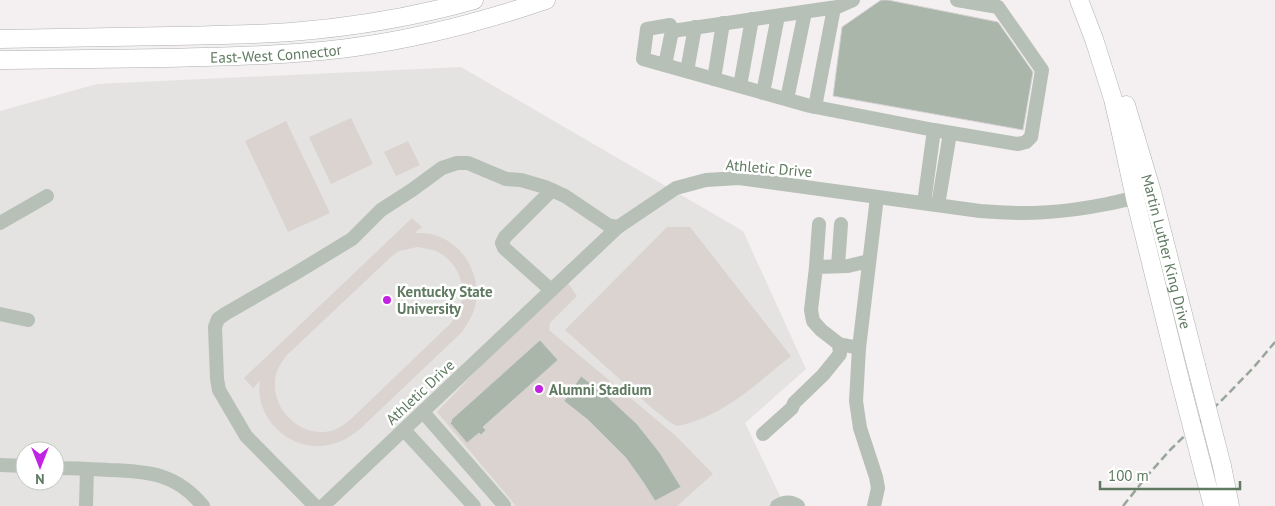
<svg xmlns="http://www.w3.org/2000/svg" width="1275" height="506" font-family="'PT Sans',sans-serif">
	<rect width="100%" height="100%" fill="#f4eff1"/>
	<path fill="#e4e3e2" fill-rule="evenodd" d="M461 67 743 231 806 369 745 423 781 498 788 506H0V111L97 84ZM25 451H55V481H25Z"/>
	<g fill="#dad3d0" fill-rule="evenodd">
		<path d="M351 118 373 164 331 184 309 137Z"/>
		<path d="M286 121 330 213 288 232 245 141Z"/>
		<path d="M408 141 420 165 396 176 384 152Z"/>
		<path d="M412 218 422 227 415 233C420 233 426 233 431 234 461 241 480 271 476 301 475 312 468 323 462 332L360 429C348 439 336 445 321 446 286 449 254 415 260 381L253 388 244 378ZM417 247C424 248 430 249 436 251 460 262 469 292 457 314 455 318 452 321 450 324L350 420C345 424 340 427 334 430 303 440 273 412 275 382 275 371 281 363 287 355L392 256 399 251Z"/>
		<path d="M667 227H690L791 356C756 384 723 417 677 426L671 423 653 409 565 330Z"/>
		<path d="M567 282 577 296 550 323 549 330 676 436 713 474 677 506H516L437 412 482 365Z"/>
	</g>
	<g fill="#aab6aa" stroke="#d5d2d3">
		<path d="M881 0H888L998 22 1033 72 1023 130 833 96 842 27Z"/>
		<path d="M540 340 558 360 483 427 486 430 481 435 479 433 467 443 450 423 452 421 451 420Z"/>
		<path d="M581 376 609 398 637 424 660 453 681 487 655 501 643 482 626 458 588 420 564 401Z"/>
	</g>
	<g fill="none" stroke-linecap="round" stroke-linejoin="round">
		<g stroke="#abb4ab" stroke-width="19">
			<g id="major">
				<path d="M1079 0 1094 39 1113 99 1120 129 1135 198 1180 380"/>
				<path d="M0 39C57 38 114 37 170 36 211 35 251 35 291 32 353 27 414 17 474 0"/>
				<path id="s1" d="M0 60C68 59 136 59 204 57 255 56 305 54 355 47 420 38 484 21 546 0"/>
				<path id="s2" d="M1126 105 1152 192 1196 365"/>
				<path d="M1222 466 1230 506"/>
				<path d="M1204 473 1213 506"/>
			</g>
		</g>
		<g stroke="#b7c0b7" stroke-width="14">
			<path d="M853 0 837 7 672 31 670 25 647 29 643 59 810 106 934 130 1018 144 1026 142 1031 137 1042 70 998 7 957 0"/>
			<path d="M665 65 672 31"/>
			<path d="M687 71 695 27"/>
			<path d="M714 79 723 23"/>
			<path d="M740 86 752 19"/>
			<path d="M763 93 778 16"/>
			<path d="M787 99 805 12"/>
			<path d="M815 107 834 8"/>
			<path d="M924 203 934 130"/>
			<path d="M938 205 950 133"/>
			<path d="M0 223 47 196"/>
			<path d="M838 266 841 224"/>
			<path d="M816 267 819 224"/>
			<path d="M551 290 504 248 502 243 505 237 552 190"/>
			<path d="M0 314 28 320"/>
			<path d="M859 348 839 344 821 330 813 321 811 310 816 267 848 266 869 261"/>
			<path d="M423 412 504 505"/>
			<path d="M404 430 474 506"/>
			<path d="M763 434 792 408 794 403 823 375 840 354 839 344"/>
			<path d="M0 465 25 466"/>
			<path d="M55 468C73 468 91 469 109 470 149 471 177 474 203 506"/>
			<path d="M86 506 87 469"/>
			<path d="M315 506 246 436 219 390 217 379 215 327 218 319 225 314 296 273 352 239 381 210 412 190 442 168 457 163H468L506 179 521 180 545 187 565 196 608 225 618 227"/>
			<path d="M323 506 618 227 676 188 706 180 739 178 980 211C1026 215 1062 213 1107 204 1119 201 1132 199 1144 195"/>
			<path d="M777 506C784 502 791 501 798 506"/>
			<path d="M874 506 878 488 876 477 860 428 856 401 859 348 877 197"/>
		</g>
		<use href="#major" stroke="#fff" stroke-width="18"/>
		<path stroke="#99a69a" stroke-width="2.5" stroke-dasharray="8 4" stroke-linecap="butt" d="M1123 506 1147 476 1170 450 1223 399 1254 367 1275 342"/>
		<g stroke="#abb4ab" stroke-width="19" stroke-linecap="butt">
			<g id="major-bridge">
				<path d="M1196 365 1222 466"/>
				<path d="M1180 380 1204 473"/>
			</g>
		</g>
		<use href="#major-bridge" stroke="#fff" stroke-width="18"/>
	</g>
	<g fill="#c222e1" stroke="#fff" stroke-width="2">
		<circle cx="387" cy="300" r="5"/>
		<circle cx="539" cy="389" r="5"/>
	</g>
	<g text-anchor="middle" dominant-baseline="central" stroke-width="5" stroke-linejoin="round" paint-order="stroke">
		<g font-size="15" fill="#5f7a60" stroke="#fff">
			<text stroke="none"><textPath href="#s1" startOffset="276">East-West Connector</textPath></text>
			<text transform="translate(769 168) rotate(5)">Athletic Drive</text>
			<text stroke="none"><textPath href="#s2" startOffset="152">Martin Luther King Drive</textPath></text>
			<text transform="translate(420 392) rotate(-43)">Athletic Drive</text>
		</g>
		<g font-size="15" font-weight="bold" fill="#5f7a60" stroke="#fff" text-anchor="start">
			<text x="397" y="291">Kentucky State<tspan x="397" dy="17">University</tspan></text>
			<text x="549" y="389">Alumni Stadium</text>
		</g>
	</g>
	<g transform="translate(40 466) rotate(180)"><circle r="24" fill="#ffffff" stroke="#bfcabf"/>
	<path d="M0-4L9 19L0 12L-9 19Z" fill="#c222e1"/>
	<text y="-8" font-size="14" font-weight="bold" text-anchor="middle" fill="#5f7a60">N</text>
	</g>
	<path d="M1100 481v8h140v-8" fill="none" stroke="#5f7a60" stroke-width="2.5"/>
	<text x="1108" y="481" font-size="15" fill="#5f7a60" stroke="#ffffff" stroke-width="4" paint-order="stroke">100 m</text>
</svg>
